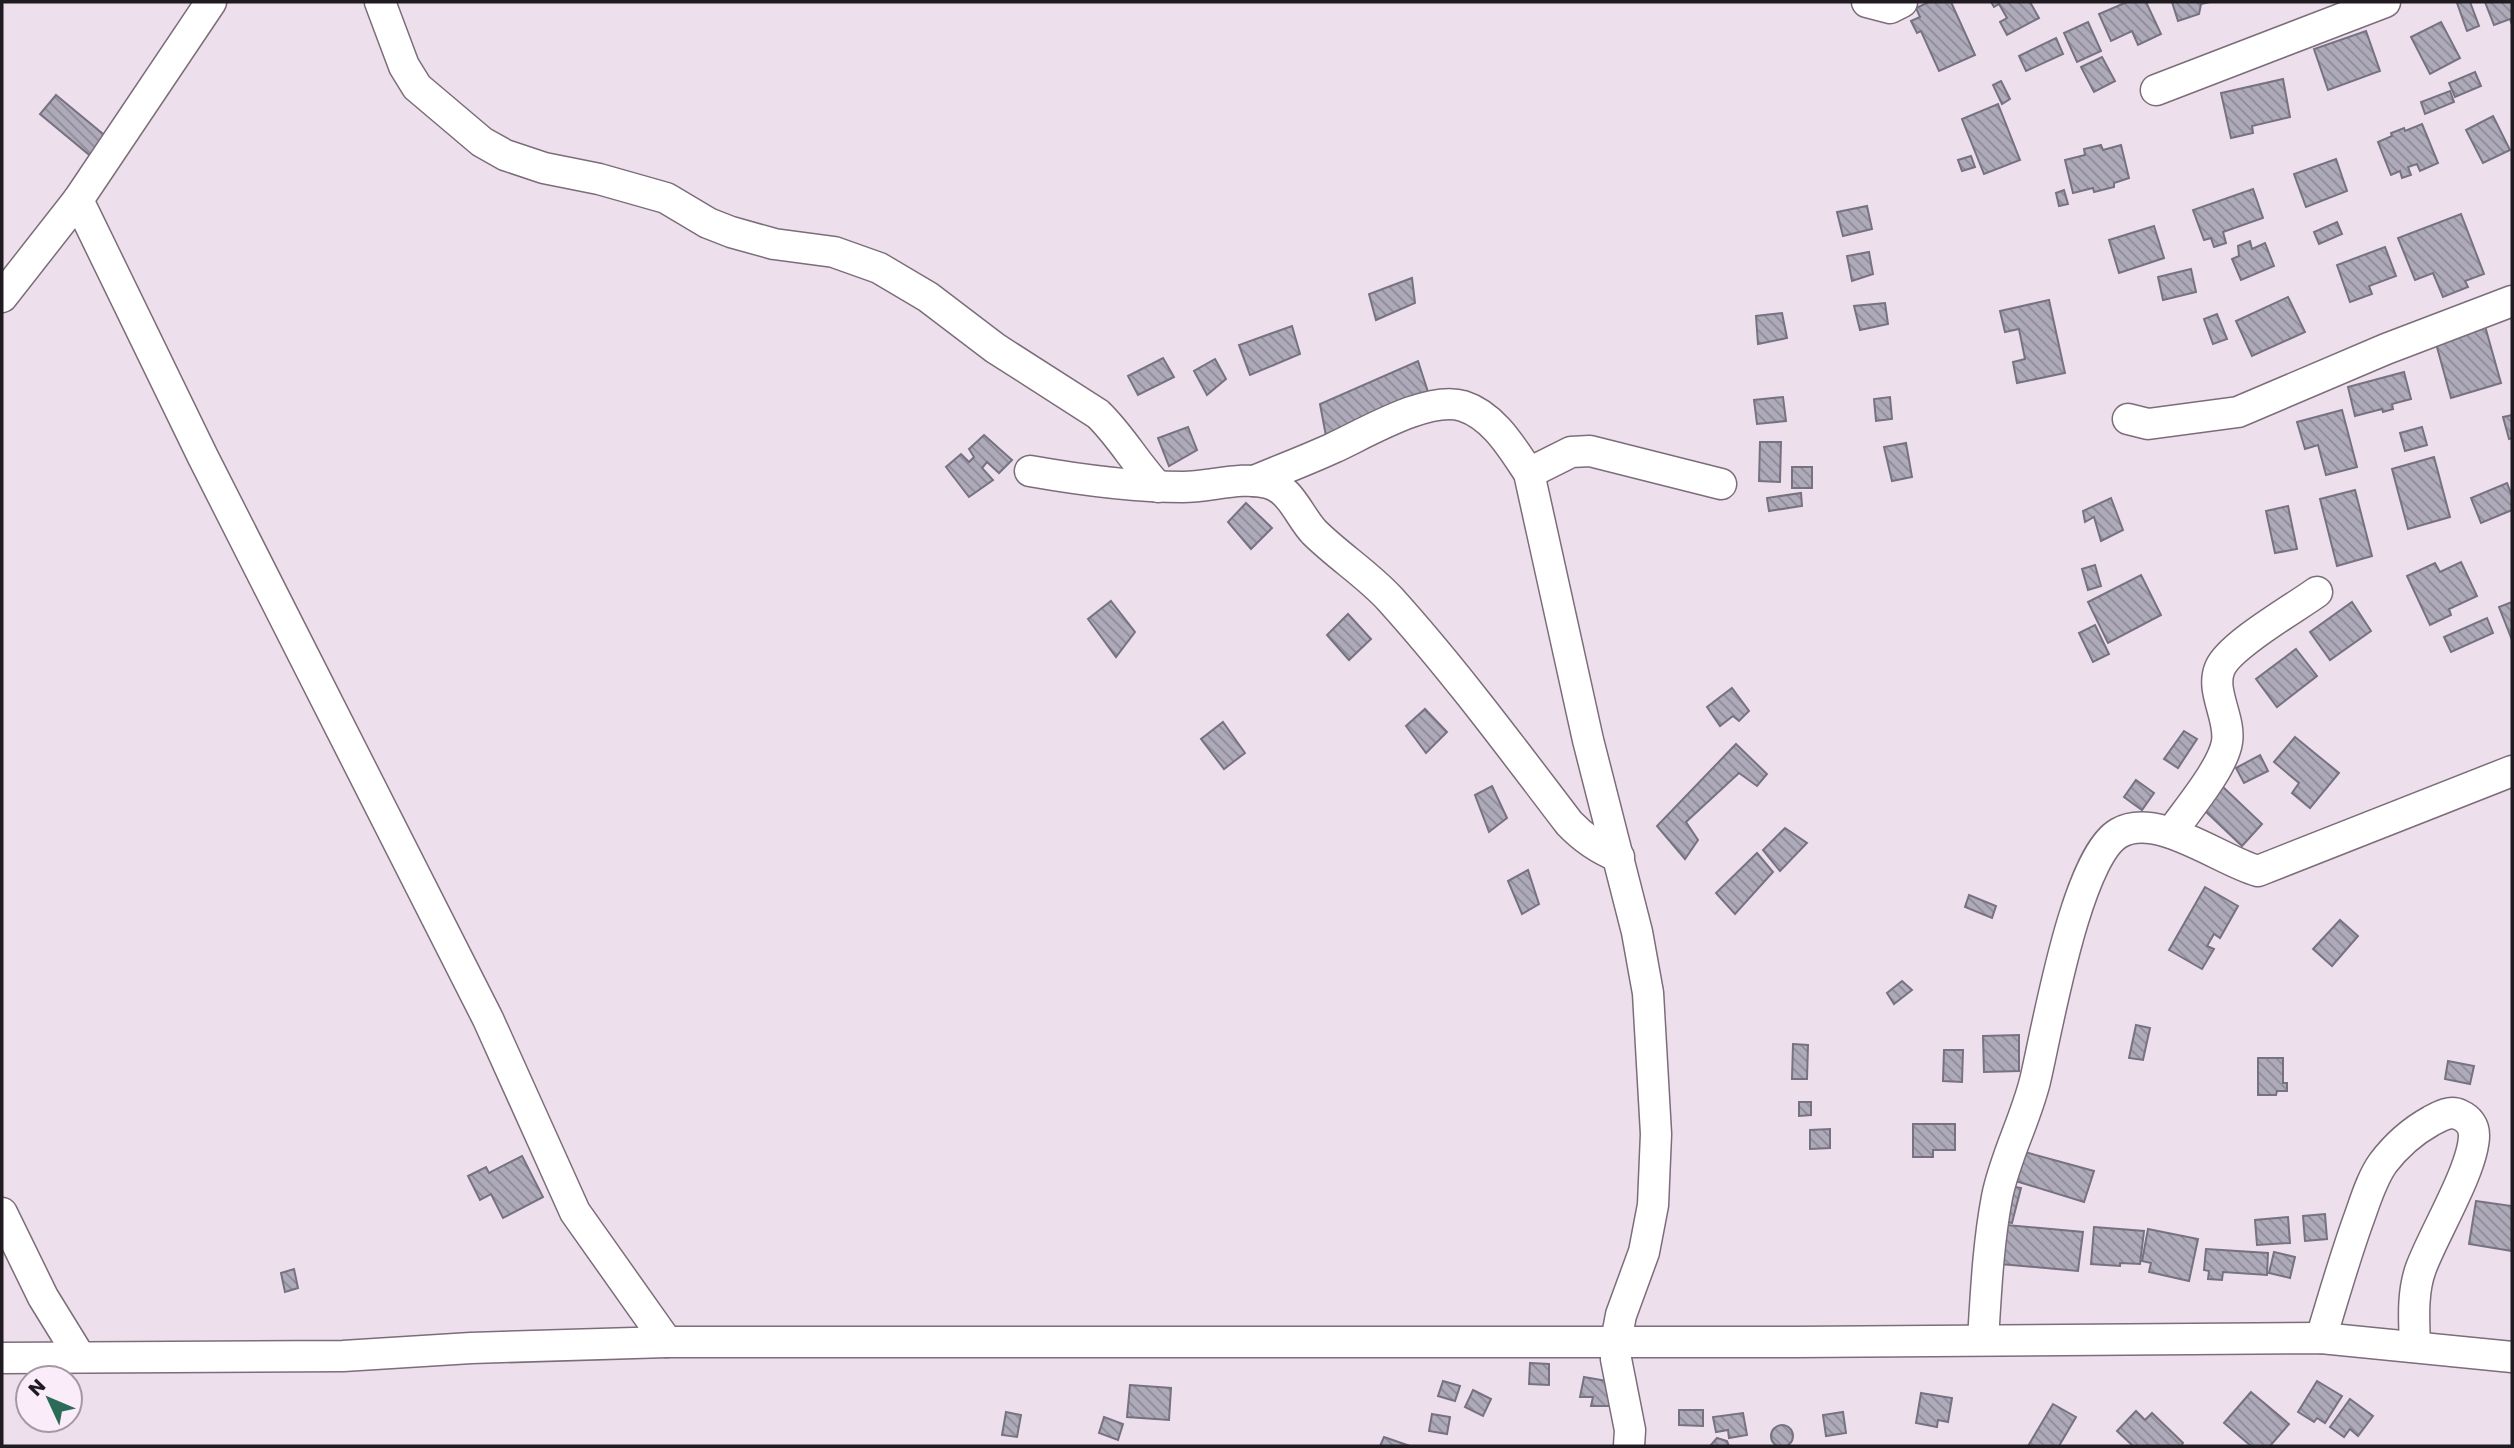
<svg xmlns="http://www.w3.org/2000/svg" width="2514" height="1448" font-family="Poppins,sans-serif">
	<defs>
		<pattern id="building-back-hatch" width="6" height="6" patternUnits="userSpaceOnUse" patternTransform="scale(1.75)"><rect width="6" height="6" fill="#aeaaba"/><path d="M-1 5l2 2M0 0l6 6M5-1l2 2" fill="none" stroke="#8d8a97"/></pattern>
	</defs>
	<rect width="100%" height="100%" fill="#eedfec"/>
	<g fill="url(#building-back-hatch)" stroke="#767281" stroke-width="2">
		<path d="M1929 2H1951L1975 55 1939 71 1921 31 1917 33 1911 21 1920 17 1916 8Z"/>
		<path d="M1991 2H2030L2039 18 2007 35 2000 22 2007 18 1999 4 1994 7Z"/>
		<path d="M2127 2H2146L2161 34 2138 45 2132 31 2111 41 2099 14Z"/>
		<path d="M2172 2H2210L2201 4 2199 14 2178 21Z"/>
		<path d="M2461 2H2470L2479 26 2467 31 2457 3Z"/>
		<path d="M2485 2H2512V25L2510 19 2494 25Z"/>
		<path d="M2088 22 2101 51 2077 62 2064 33Z"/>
		<path d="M2441 22 2460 58 2430 74 2411 37Z"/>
		<path d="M2366 31 2380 71 2328 90 2314 49Z"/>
		<path d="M2056 38 2063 54 2026 71 2019 56Z"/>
		<path d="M2102 57 2115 81 2094 92 2081 67Z"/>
		<path d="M2475 72 2481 86 2455 97 2449 83Z"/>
		<path d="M2283 79 2290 117 2252 126 2253 133 2231 138 2221 93Z"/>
		<path d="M2001 81 2010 99 2002 104 1993 85Z"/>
		<path d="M2450 91 2454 102 2425 114 2421 102Z"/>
		<path d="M56 95 109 139 93 158 40 114Z"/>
		<path d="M1998 104 2020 160 1984 174 1962 119Z"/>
		<path d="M2493 116 2510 150 2483 163 2466 130Z"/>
		<path d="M2422 124 2438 163 2420 171 2417 164 2408 167 2411 175 2402 178 2400 171 2391 175 2378 142 2392 136 2391 133 2404 128 2405 131Z"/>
		<path d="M2101 145 2103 150 2121 145 2129 178 2114 183V187L2094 192 2093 188 2073 193 2065 160 2085 155 2084 149Z"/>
		<path d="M1971 156 1975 167 1962 171 1958 160Z"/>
		<path d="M2336 159 2347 191 2306 207 2294 174Z"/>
		<path d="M2253 189 2263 218 2223 232 2226 243 2214 247 2211 238 2204 240 2193 210Z"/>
		<path d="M2064 190 2068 204 2059 206 2056 193Z"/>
		<path d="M1867 206 1872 229 1843 236 1837 212Z"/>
		<path d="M2461 214 2484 274 2465 281 2468 287 2443 297 2433 273 2415 280 2398 238Z"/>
		<path d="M2337 222 2342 234 2319 244 2314 232Z"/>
		<path d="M2154 226 2164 258 2119 273 2109 240Z"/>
		<path d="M2250 241 2252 249 2265 243 2274 266 2241 280 2232 259 2239 256 2238 246Z"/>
		<path d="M2385 247 2396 276 2369 286 2372 294 2350 302 2337 265Z"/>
		<path d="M1869 252 1873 274 1852 281 1847 256Z"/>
		<path d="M2191 269 2196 292 2163 300 2158 277Z"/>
		<path d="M1412 278 1415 303 1376 320 1369 294Z"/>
		<path d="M2288 297 2305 332 2252 356 2236 321Z"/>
		<path d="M2049 300 2065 373 2017 383 2013 362 2025 359 2019 329 2005 332 2000 311Z"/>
		<path d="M1885 303 1888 324 1860 330 1854 306Z"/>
		<path d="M1782 313 1787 338 1758 344 1756 316Z"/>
		<path d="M2217 314 2227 339 2213 344 2204 319Z"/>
		<path d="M1292 326 1300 354 1250 375 1239 345Z"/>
		<path d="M2485 326 2501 383 2451 398 2435 340Z"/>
		<path d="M1163 358 1174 377 1138 395 1128 376Z"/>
		<path d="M1215 359 1226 379 1207 395 1194 371Z"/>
		<path d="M1418 361 1428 392 1326 436 1320 404Z"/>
		<path d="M2404 372 2411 399 2392 404 2393 409 2383 412 2382 409 2355 416 2348 387Z"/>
		<path d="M1783 397 1786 421 1757 424 1754 400Z"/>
		<path d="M1890 397 1892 419 1876 421 1874 399Z"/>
		<path d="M2342 410 2357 467 2326 475 2318 445 2305 449 2297 422Z"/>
		<path d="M2512 415V438L2509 439 2503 417Z"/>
		<path d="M1188 427 1197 450 1169 466 1158 438Z"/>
		<path d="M2422 427 2427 445 2405 451 2400 433Z"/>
		<path d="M984 435 1012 460 999 473 987 462 982 468 993 480 969 497 946 467 961 454 969 462 974 457 969 449Z"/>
		<path d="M1760 442H1781L1780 482 1759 481Z"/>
		<path d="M1906 443 1912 477 1892 481 1884 447Z"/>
		<path d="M2434 457 2450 517 2408 529 2392 469Z"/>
		<rect x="1792" y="467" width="20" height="21"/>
		<path d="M2507 483 2512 496V510L2481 523 2471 498Z"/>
		<path d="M2355 490 2372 556 2337 566 2320 499Z"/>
		<path d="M1801 493 1802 506 1769 511 1767 498Z"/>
		<path d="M2111 498 2123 530 2101 541 2094 517 2085 522 2083 511Z"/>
		<path d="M1246 503 1272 528 1251 549 1228 522Z"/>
		<path d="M2288 506 2297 549 2275 553 2266 511Z"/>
		<path d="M2461 562 2477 596 2449 609 2451 615 2430 625 2407 576 2435 563 2440 572Z"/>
		<path d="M2095 565 2101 586 2088 590 2082 569Z"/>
		<path d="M2141 575 2161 615 2108 643 2088 602Z"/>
		<path d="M1111 601 1135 632 1116 657 1088 619Z"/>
		<path d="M2352 602 2371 631 2330 660 2310 632Z"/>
		<path d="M2512 602V640L2499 607Z"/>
		<path d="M1348 614 1371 639 1349 660 1327 635Z"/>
		<path d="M2487 618 2493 633 2451 652 2444 637Z"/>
		<path d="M2095 625 2109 654 2093 662 2079 633Z"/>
		<path d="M2296 649 2317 676 2277 707 2256 679Z"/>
		<path d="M1732 688 1749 711 1739 721 1733 716 1720 726 1707 707Z"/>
		<path d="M1425 709 1447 732 1426 753 1406 726Z"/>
		<path d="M1223 722 1245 753 1224 769 1201 739Z"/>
		<path d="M2184 731 2197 739 2178 768 2164 759Z"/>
		<path d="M2295 737 2339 773 2310 808 2292 793 2299 783 2274 762Z"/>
		<path d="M1736 744 1767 774 1757 786 1739 773 1686 822 1698 840 1685 859 1657 826Z"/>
		<path d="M2260 755 2268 771 2244 783 2236 768Z"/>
		<path d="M2136 780 2154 793 2142 810 2124 797Z"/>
		<path d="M1492 786 1507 818 1489 832 1475 795Z"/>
		<path d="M2223 787 2262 824 2242 846 2203 809Z"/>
		<path d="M1785 828 1807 843 1780 871 1763 850Z"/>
		<path d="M1757 853 1773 872 1735 914 1716 893Z"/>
		<path d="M1528 870 1539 904 1522 914 1508 881Z"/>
		<path d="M2205 887 2238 906 2220 938 2214 934 2207 946 2214 949 2202 969 2169 950Z"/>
		<path d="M1969 895 1996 906 1992 918 1965 907Z"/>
		<path d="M2340 920 2358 936 2332 966 2313 949Z"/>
		<path d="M1902 981 1912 990 1894 1004 1887 993Z"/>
		<path d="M2136 1025 2150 1028 2143 1060 2129 1058Z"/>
		<path d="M2019 1035V1071L1984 1072 1983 1036Z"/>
		<path d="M1793 1044 1808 1045 1807 1079H1792Z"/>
		<path d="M1944 1050H1963L1962 1082 1943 1081Z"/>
		<path d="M2258 1058H2283V1083H2287V1091H2277L2276 1095H2258Z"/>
		<path d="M2448 1061 2474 1066 2470 1084 2445 1079Z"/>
		<path d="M1799 1102H1811V1115L1799 1116Z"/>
		<path d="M1913 1124H1955V1150H1933V1157H1913Z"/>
		<path d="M1830 1129V1148L1810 1149V1130Z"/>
		<path d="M2014 1149 2094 1171 2084 1202 2006 1178Z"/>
		<path d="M522 1156 543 1197 503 1218 491 1194 480 1200 468 1176 486 1167 489 1173Z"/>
		<path d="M2005 1185 2021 1188 2012 1223 1996 1221Z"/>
		<path d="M2476 1201 2512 1206V1251L2469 1244Z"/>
		<path d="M2325 1214 2327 1239 2305 1241 2303 1216Z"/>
		<path d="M2288 1217 2290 1243 2257 1245 2255 1220Z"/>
		<path d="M1995 1224 2083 1232 2078 1271 1989 1263Z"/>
		<path d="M2094 1227 2144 1231 2140 1264 2120 1263V1266L2091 1264Z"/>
		<path d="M2148 1229 2198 1239 2189 1281 2149 1272 2151 1263 2142 1261Z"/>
		<path d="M2206 1249 2268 1253 2267 1275 2223 1272 2222 1280 2208 1279 2209 1271 2204 1270Z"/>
		<path d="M2274 1252 2295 1257 2290 1278 2269 1273Z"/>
		<path d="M294 1269 298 1288 285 1292 281 1273Z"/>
		<path d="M1530 1363 1549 1364V1385L1529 1384Z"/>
		<path d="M1584 1377 1613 1382 1611 1406H1591L1593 1397H1580Z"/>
		<path d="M1443 1381 1460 1386 1455 1401 1438 1396Z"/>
		<path d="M2317 1381 2342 1396 2325 1423 2317 1418 2314 1422 2298 1412Z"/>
		<path d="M1130 1385 1171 1388 1169 1420 1127 1417Z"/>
		<path d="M1473 1390 1491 1399 1483 1416 1465 1407Z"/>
		<path d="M2251 1392 2289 1424 2270 1446H2251L2224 1423Z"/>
		<path d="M1921 1393 1952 1398 1948 1422 1938 1420 1937 1427 1916 1423Z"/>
		<path d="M2350 1399 2373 1416 2358 1436 2350 1429 2344 1437 2330 1427Z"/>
		<path d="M2053 1404 2076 1417 2059 1446H2028Z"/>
		<path d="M1679 1410H1703V1426L1679 1425Z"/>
		<path d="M2136 1411 2145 1420 2152 1413 2183 1443 2181 1446H2133L2117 1431Z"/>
		<path d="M1006 1412 1021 1415 1017 1437 1002 1435Z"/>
		<path d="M1843 1412 1846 1433 1826 1436 1823 1415Z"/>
		<path d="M1743 1413 1747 1435 1729 1438 1728 1430 1716 1432 1713 1417Z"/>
		<path d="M1432 1414 1450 1417 1447 1434 1429 1431Z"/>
		<path d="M1104 1417 1123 1424 1118 1440 1099 1433Z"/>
		<circle cx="1782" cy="1436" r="11"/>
		<path d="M1384 1437 1410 1446H1380Z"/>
		<path d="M1717 1438 1727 1441 1729 1446H1710Z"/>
	</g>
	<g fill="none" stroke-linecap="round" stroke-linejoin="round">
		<g stroke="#7b6d79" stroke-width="33">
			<g id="minor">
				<path d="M380 2 404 66 417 87 482 142 505 155 544 168 599 179 666 198 708 223 731 232 774 244 834 252 879 268 928 297 995 348 1098 414C1121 436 1136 464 1158 487"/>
				<path d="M1867 2 1890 8 1902 2"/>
				<path d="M2156 90 2385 2"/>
				<path d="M78 200 203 457 488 1019 575 1212 667 1342"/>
				<path d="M2 297 78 200 211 2"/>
				<path d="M2128 419 2148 424 2238 412 2386 349 2512 301"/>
				<path d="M1030 471C1081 480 1131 487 1183 487 1210 487 1242 476 1268 483 1291 489 1299 516 1314 532 1338 556 1367 574 1390 599 1454 670 1511 747 1569 823 1584 839 1599 849 1619 857"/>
				<path d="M1529 473 1571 452 1590 451 1721 484"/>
				<path d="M1254 481C1280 470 1307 460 1333 448 1364 434 1428 395 1463 406 1494 416 1512 448 1529 473L1588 740 1637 932 1648 993 1656 1134 1653 1205 1644 1252 1621 1315 1616 1341V1359L1630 1430 1629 1446"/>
				<path d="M2171 833C2187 810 2223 768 2227 742 2231 718 2210 691 2220 668 2230 645 2295 608 2317 592"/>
				<path d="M2 1213 43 1297 80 1357"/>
				<path d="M2321 1338C2333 1299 2344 1260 2358 1221 2365 1202 2371 1180 2383 1163 2396 1146 2413 1131 2431 1121 2440 1116 2450 1110 2460 1115 2469 1119 2474 1126 2474 1135 2474 1168 2434 1233 2421 1268 2412 1292 2414 1320 2415 1346"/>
				<path d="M1983 1340C1986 1292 1988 1245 1997 1197 2005 1157 2025 1121 2035 1081 2047 1031 2076 857 2119 833 2157 811 2221 861 2258 871L2512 771"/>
				<path d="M2 1358 343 1356 471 1348 667 1342H1796L2321 1338 2512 1357"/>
			</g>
		</g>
		<use href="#minor" stroke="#fff" stroke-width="30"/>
	</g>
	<rect width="2514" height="1448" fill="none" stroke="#201b20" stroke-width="7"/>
	<g transform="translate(49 1399) rotate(314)"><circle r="33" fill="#fbecfa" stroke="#a398a3" stroke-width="2"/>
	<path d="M0-5L12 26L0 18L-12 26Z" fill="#2b6b58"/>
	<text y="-10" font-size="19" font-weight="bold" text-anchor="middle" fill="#201b20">N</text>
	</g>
</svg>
